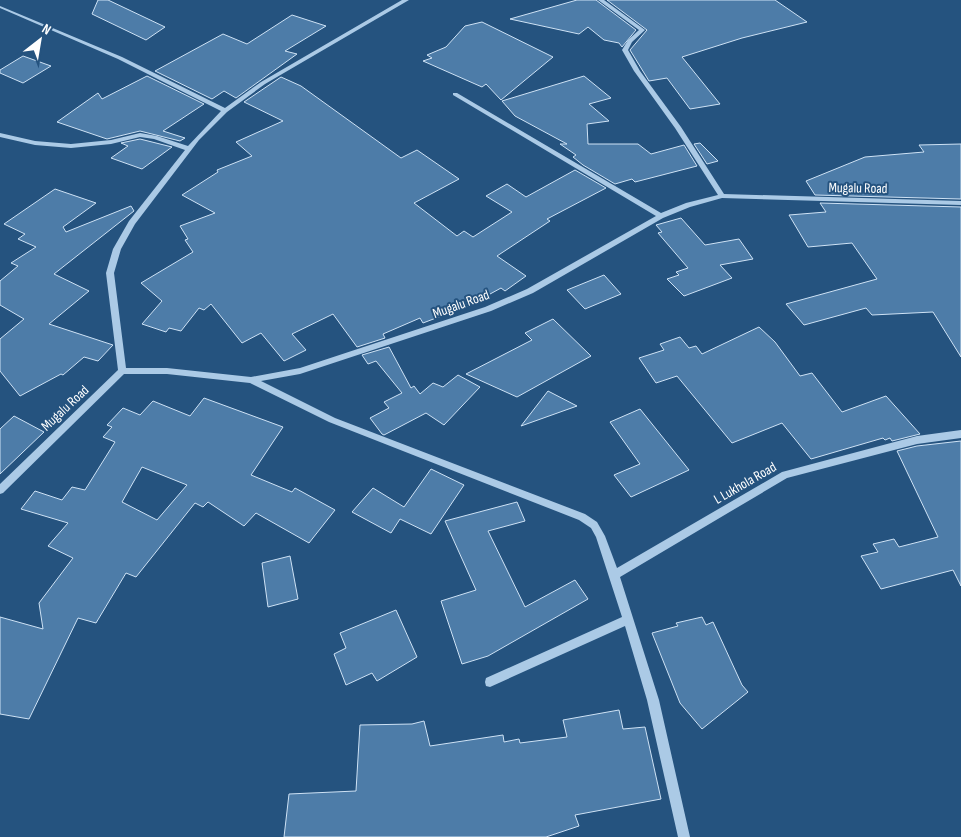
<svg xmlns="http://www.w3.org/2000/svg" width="961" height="837" font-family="'Sofia Sans Condensed',sans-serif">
	<rect width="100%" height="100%" fill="#25537f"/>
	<g fill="#4d7ca8" stroke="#cee2f5" fill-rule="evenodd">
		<path d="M98 0H108L165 27 146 40 92 14Z"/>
		<path d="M577 0H596L636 30 622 47 619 43 604 40 588 27 579 34 510 19Z"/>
		<path d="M607 0H775L807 22 742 38 682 57 720 104 690 109 667 78 649 81 630 50 647 30Z"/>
		<path d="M292 15 326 26 285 51 297 54 236 98 224 91 212 99 155 71 223 34 247 44Z"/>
		<path d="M482 22 553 57 501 100 486 84 482 87 423 61 432 58 427 55 446 47 465 26Z"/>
		<path d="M23 56 51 66 23 83 0 73V70Z"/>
		<path d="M147 76 204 104 163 131 185 138 180 141 140 131 107 139 57 122 98 93 102 99Z"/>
		<path d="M584 76 611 98 589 104 609 121 587 124 588 144H638L651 154 684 145 697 166 635 182 632 179 615 184 583 165 573 157 576 155 560 144H567L515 116 502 101Z"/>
		<path d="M281 77 301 86 401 158 417 150 459 179 414 203 457 236 464 231 473 237 512 212 486 196 507 184 526 197 575 170 606 188 547 219 550 221 497 256 526 276 505 291 501 288 470 305 423 323 420 318 383 334 385 338 357 347 333 314 292 334 306 350 284 361 261 333 242 343 211 304 204 310 199 308 181 331 169 328 166 332 142 324 162 301 141 283 193 252 185 240 188 239 180 226 215 213 182 195 218 172 217 170 252 156 236 142 283 121 244 102Z"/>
		<path d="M140 139 172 147 142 169 111 158 128 146 121 143Z"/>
		<path d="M700 143 718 161 707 164 694 144Z"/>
		<path d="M961 144V199L815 195 806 181 865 157 924 152 919 145Z"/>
		<path d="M55 189 96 203 63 227 66 232 131 206 134 211 54 274 89 291 49 324 113 345 98 361 84 357 63 375 61 374 20 396 0 371V339L24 319 0 305V281L18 266 11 263 36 247 18 239 25 234 4 224Z"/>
		<path d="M820 203 961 207V357L933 312 872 315 866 308 804 325 786 304 877 279 852 243 808 247 789 215 826 212Z"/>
		<path d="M681 218 705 245 739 239 753 259 720 265 732 278 684 296 667 279 679 275 676 272 688 268 658 233 662 232 656 225Z"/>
		<path d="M604 275 621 294 585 309 567 290Z"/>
		<path d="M553 319 591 356 517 397 466 374 532 340 525 333Z"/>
		<path d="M759 327 775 342 800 376 812 373 842 412 886 396 920 434 892 441 890 438 885 440 883 438 811 459 782 423 732 443 677 376 656 383 639 358 664 350 660 344 680 337 689 348 696 346 702 354Z"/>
		<path d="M389 347 411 388 414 386 420 394 433 383 443 387 458 375 480 387 444 425 426 413 384 435 382 434 370 418 389 408 384 402 402 393 376 361 368 364 362 355Z"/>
		<path d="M548 391 577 406 521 426Z"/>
		<path d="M204 398 283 427 251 475 292 492 295 488 335 510 309 543 256 513 244 526 208 502 203 507 195 503 136 577 126 573 96 623 78 618 29 719 0 714V617L43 629 39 603 73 558 48 546 68 523 21 509 35 491 62 500 72 487 85 490 115 442 103 437 112 427 107 425 123 408 140 415 153 401 190 416ZM142 467 187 485 157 520 122 502Z"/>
		<path d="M640 409 689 470 631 497 614 475 640 464 610 422Z"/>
		<path d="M14 416 44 432 0 474V429Z"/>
		<path d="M961 441V586L953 570 881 589 861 556 878 552 873 544 894 539 899 547 938 537 897 451 917 446Z"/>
		<path d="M431 469 464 485 431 534 400 519 391 533 352 512 373 488 404 507Z"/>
		<path d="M517 502 525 521 488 531 525 607 575 580 588 599 488 656 462 664 441 601 476 590 445 521Z"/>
		<path d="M290 556 298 599 268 607 262 563Z"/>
		<path d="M396 610 417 657 377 681 372 673 346 685 334 654 346 648 340 633Z"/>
		<path d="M702 617 706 625 713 622 742 685 748 692 702 729 680 703 652 633 678 626 676 623Z"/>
		<path d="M619 710 623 729 645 727 661 799 575 815 579 826 546 837H284L289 794 356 791 360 725 412 724 424 721 430 746 503 735 504 742 519 739 520 743 567 737 563 720Z"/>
	</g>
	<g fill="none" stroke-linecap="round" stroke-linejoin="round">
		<path fill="#abcae6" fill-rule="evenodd" d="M402 0H409L265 84 227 112 199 140 135 224 121 249 114 273 126 368H167L251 377 300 368 485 307 527 289 656 216 453 95V93H457L661 213 686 203 718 195 675 128 634 71 622 50 628 40 639 30 598 0H604L645 30 632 42 628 50 640 71 681 127 724 194 961 201V205L722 198 690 207 663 218 533 293 491 311 300 374 261 381 335 418 585 514 597 522 605 536 617 568 782 472 917 436 961 430V438L917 444 787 478 620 577 659 700 690 837H678L647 700 625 626 490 687 486 686 485 682 486 678 622 617 596 537 591 528 579 520 329 422 250 383 167 374H124L3 493 0 494V484L118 370 106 273 113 249 129 221 185 150 154 139 140 137 111 144 71 148 35 145 0 137V133L35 141 71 144 111 140 140 133 157 136 188 146 221 111 118 59 0 8V6L122 57 225 108 261 82Z"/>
	</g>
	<g text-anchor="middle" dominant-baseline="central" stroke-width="4" stroke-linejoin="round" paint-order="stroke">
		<g font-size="14" fill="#fff" stroke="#25537f">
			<text transform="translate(858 188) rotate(1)">Mugalu Road</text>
			<text transform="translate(461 304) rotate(-20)">Mugalu Road</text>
			<text transform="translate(65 408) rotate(-43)">Mugalu Road</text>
			<text transform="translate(745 483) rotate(-30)">L Lukhola Road</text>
		</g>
	</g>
	<g transform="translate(40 40) rotate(31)" stroke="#25537f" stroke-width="4" paint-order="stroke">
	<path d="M0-4L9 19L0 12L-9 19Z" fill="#ffffff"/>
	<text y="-8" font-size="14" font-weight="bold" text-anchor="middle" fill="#ffffff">N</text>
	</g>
</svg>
